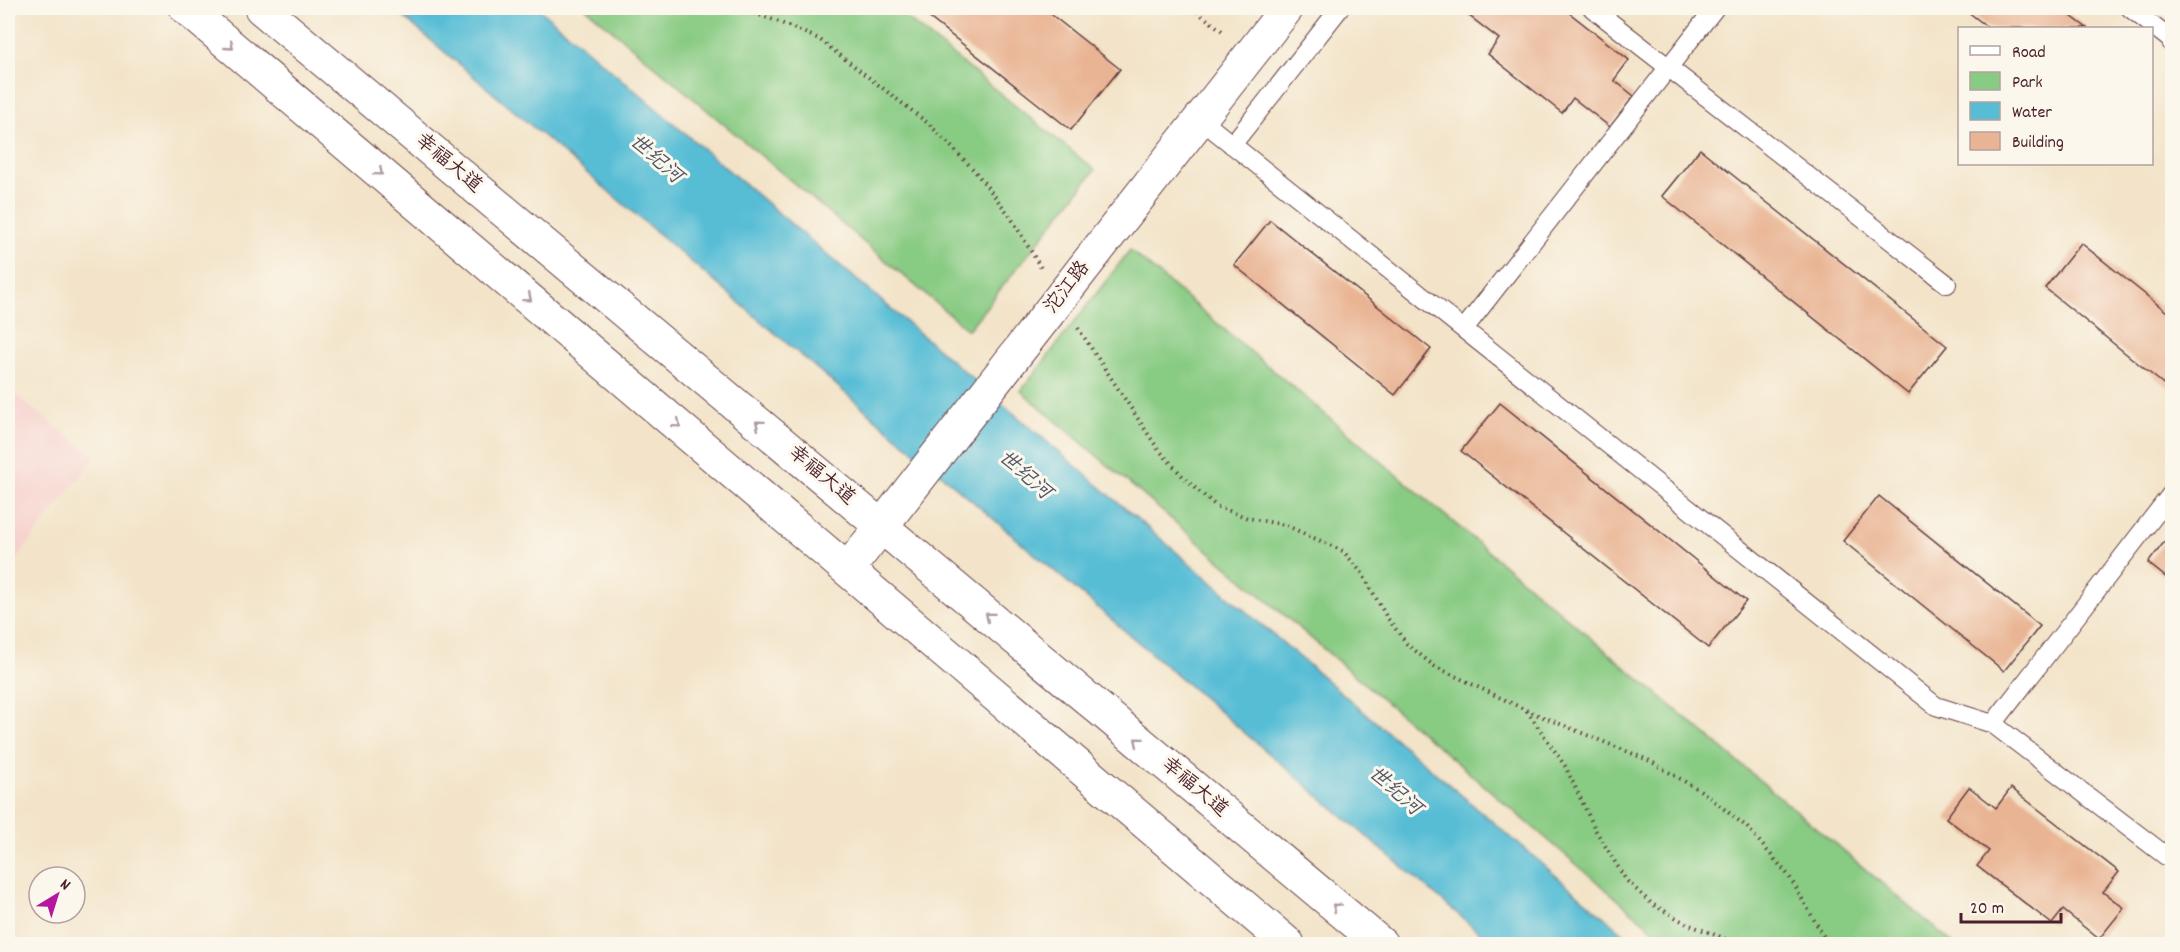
<svg xmlns="http://www.w3.org/2000/svg" width="2180" height="952" font-family="Dekko,'LXGW WenKai TC',sans-serif">
	<rect width="100%" height="100%" fill="#fbf7ec"/>
	<filter id="ink" filterUnits="userSpaceOnUse"><feTurbulence type="fractalNoise" baseFrequency=".0167" numOctaves="2"/><feDisplacementMap in="SourceGraphic" scale="12" xChannelSelector="R" yChannelSelector="G"/><feConvolveMatrix kernelMatrix="1 2 1 2 8 2 1 2 1" color-interpolation-filters="sRGB"/></filter>
	<filter id="wash" filterUnits="userSpaceOnUse"><feTurbulence type="fractalNoise" baseFrequency=".008" numOctaves="4" result="noise"/><feDisplacementMap in="SourceGraphic" scale="24" xChannelSelector="R" yChannelSelector="G"/><feGaussianBlur stdDeviation="1.35" result="paint"/><feColorMatrix in="noise" values="0 0 0 0 0 0 0 0 0 0 0 0 0 0 0 0 0 1.4 0 .05"/><feComposite in="paint" operator="in"/></filter>
	<g filter="url(#wash)">
		<rect width="100%" height="100%" fill="#f3e4c9"/>
		<path fill="#f7d0cd" d="M8 389 95 457 8 570Z"/>
		<g fill="#88cb83" stroke="#697557" stroke-width="1.5">
			<path d="M586 8H894L1095 170 968 330Z"/>
			<path d="M1130 250 1954 944H1670L1021 391Z"/>
		</g>
		<path fill="#57bdd5" stroke="#506e80" stroke-width="1.5" d="M393 8H538L1636 944H1493Z"/>
		<g id="blocks">
			<g fill="#e9b493">
				<path d="M917 8H1043L1120 69 1071 130Z"/>
				<path d="M1459 8H1563L1629 60 1614 80 1634 96 1610 127 1573 98 1562 113 1488 54 1499 39Z"/>
				<path d="M1963 8H2060L2087 28H1989Z"/>
				<path d="M1700 149 1947 346 1908 394 1662 196Z"/>
				<path d="M1270 220 1431 349 1395 395 1234 265Z"/>
				<path d="M2081 243 2172 316V391L2045 288Z"/>
				<path d="M1500 403 1746 601 1708 648 1461 451Z"/>
				<path d="M1879 496 2040 626 2004 671 1843 541Z"/>
				<path d="M2172 532V582L2148 563Z"/>
				<path d="M1969 787 1996 808 2011 788 2119 872 2103 892 2124 908 2099 939 2063 910 2052 924 1977 866 1989 851 1946 818Z"/>
			</g>
		</g>
	</g>
	<g filter="url(#ink)">
		<use href="#blocks" fill-opacity="0" stroke="#633d43" stroke-width="1.5"/>
		<g fill="none" stroke-linecap="round" stroke-linejoin="round">
			<g stroke="#633d43" stroke-width="20">
				<g id="service">
					<path d="M1592 8 1947 284"/>
					<path d="M2130 8 2171 40 2172 44"/>
					<path d="M1200 119 1936 706 1993 724 2166 856"/>
					<path d="M1232 145 1340 8"/>
					<path d="M1464 329 1715 8"/>
					<path d="M1993 724 2172 493"/>
				</g>
			</g>
			<g stroke="#633d43" stroke-width="35">
				<path id="minor" d="M848 569 1287 8"/>
			</g>
			<g stroke="#633d43" stroke-width="35">
				<g id="secondary">
					<path d="M186 8 1288 944"/>
					<path d="M261 8 1381 944"/>
				</g>
			</g>
			<g stroke="#633d43" stroke-width="4" stroke-dasharray="1.5 4.5" stroke-linecap="butt">
				<path d="M737 8 774 20 819 39 929 124 974 170 1010 216 1041 268"/>
				<path d="M1192 8 1225 33"/>
				<path d="M1078 328 1158 449 1187 481 1216 506 1248 518 1285 525 1343 551 1362 573 1386 616 1407 644 1434 666 1526 710 1648 760 1701 791 1747 827 1789 876 1828 944"/>
				<path d="M1527 711 1565 766 1596 831 1626 880 1652 904 1687 924 1739 944"/>
			</g>
			<use href="#service" stroke="#fff" stroke-width="18"/>
			<use href="#minor" stroke="#fff" stroke-width="33"/>
			<use href="#secondary" stroke="#fff" stroke-width="33"/>
		</g>
		<defs><path id="oneway-chevron" d="M-2-3.5L2.5 0L-2 3.5" fill="none" stroke-width="1.6" stroke-linecap="round" stroke-linejoin="round" transform="scale(1.5)"/></defs>
		<g stroke="#ae9aa0">
			<use href="#oneway-chevron" transform="translate(230 46) rotate(41)"/>
			<use href="#oneway-chevron" transform="translate(379 172) rotate(40)"/>
			<use href="#oneway-chevron" transform="translate(528 298) rotate(40)"/>
			<use href="#oneway-chevron" transform="translate(677 424) rotate(40)"/>
			<use href="#oneway-chevron" transform="translate(759 424) rotate(-140)"/>
			<use href="#oneway-chevron" transform="translate(989 616) rotate(-140)"/>
			<use href="#oneway-chevron" transform="translate(1138 741) rotate(-140)"/>
			<use href="#oneway-chevron" transform="translate(1336 907) rotate(-140)"/>
		</g>
	</g>
	<g text-anchor="middle" dominant-baseline="central" stroke-width="6" stroke-linejoin="round" paint-order="stroke">
		<g font-size="20" fill="#4a1f2b" stroke="#fbf7ec">
			<text transform="translate(448 164) rotate(40)">幸福大道</text>
			<text transform="translate(1068 288) rotate(-52)">沱江路</text>
			<text transform="translate(821 476) rotate(40)">幸福大道</text>
			<text transform="translate(1194 788) rotate(40)">幸福大道</text>
		</g>
		<g font-size="21" font-style="italic" fill="#4f5666" stroke="#fbf7ec">
			<text transform="translate(655 160) rotate(41)">世纪河</text>
			<text transform="translate(1024 476) rotate(41)">世纪河</text>
			<text transform="translate(1394 792) rotate(41)">世纪河</text>
		</g>
	</g>
	<rect width="2180" height="952" fill="none" stroke="#fbf7ec" stroke-width="30"/>
	<rect x="1958" y="27" width="195" height="138" fill="#fbf7ec" stroke="#b4a19f" stroke-width="1.5"/>
	<rect x="1970" y="46" width="30" height="9" fill="#ffffff" stroke="#b4a19f" stroke-width="1.5"/>
	<text x="2012" y="57" font-size="18" fill="#4a1f2b">Road</text>
	<rect x="1970" y="72" width="30" height="18" fill="#88cb83" stroke="#b4a19f" stroke-width="1.5"/>
	<text x="2012" y="87" font-size="18" fill="#4a1f2b">Park</text>
	<rect x="1970" y="102" width="30" height="18" fill="#57bdd5" stroke="#b4a19f" stroke-width="1.5"/>
	<text x="2012" y="117" font-size="18" fill="#4a1f2b">Water</text>
	<rect x="1970" y="132" width="30" height="18" fill="#e9b493" stroke="#b4a19f" stroke-width="1.5"/>
	<text x="2012" y="147" font-size="18" fill="#4a1f2b">Building</text>
	<g transform="translate(57 895) rotate(38)"><circle r="28" fill="#fbf7ec" stroke="#b4a19f" stroke-width="1.5"/>
	<path d="M0-4.5L10 22L0 15L-10 22Z" fill="#b5179e"/>
	<text y="-9" font-size="16" font-weight="bold" text-anchor="middle" fill="#4a1f2b">N</text>
	</g>
	<path d="M1961 913v9h100v-9" fill="none" stroke="#4a1f2b" stroke-width="3"/>
	<text x="1970" y="913" font-size="18" fill="#4a1f2b" stroke="#fbf7ec" stroke-width="4.5" paint-order="stroke">20 m</text>
</svg>
